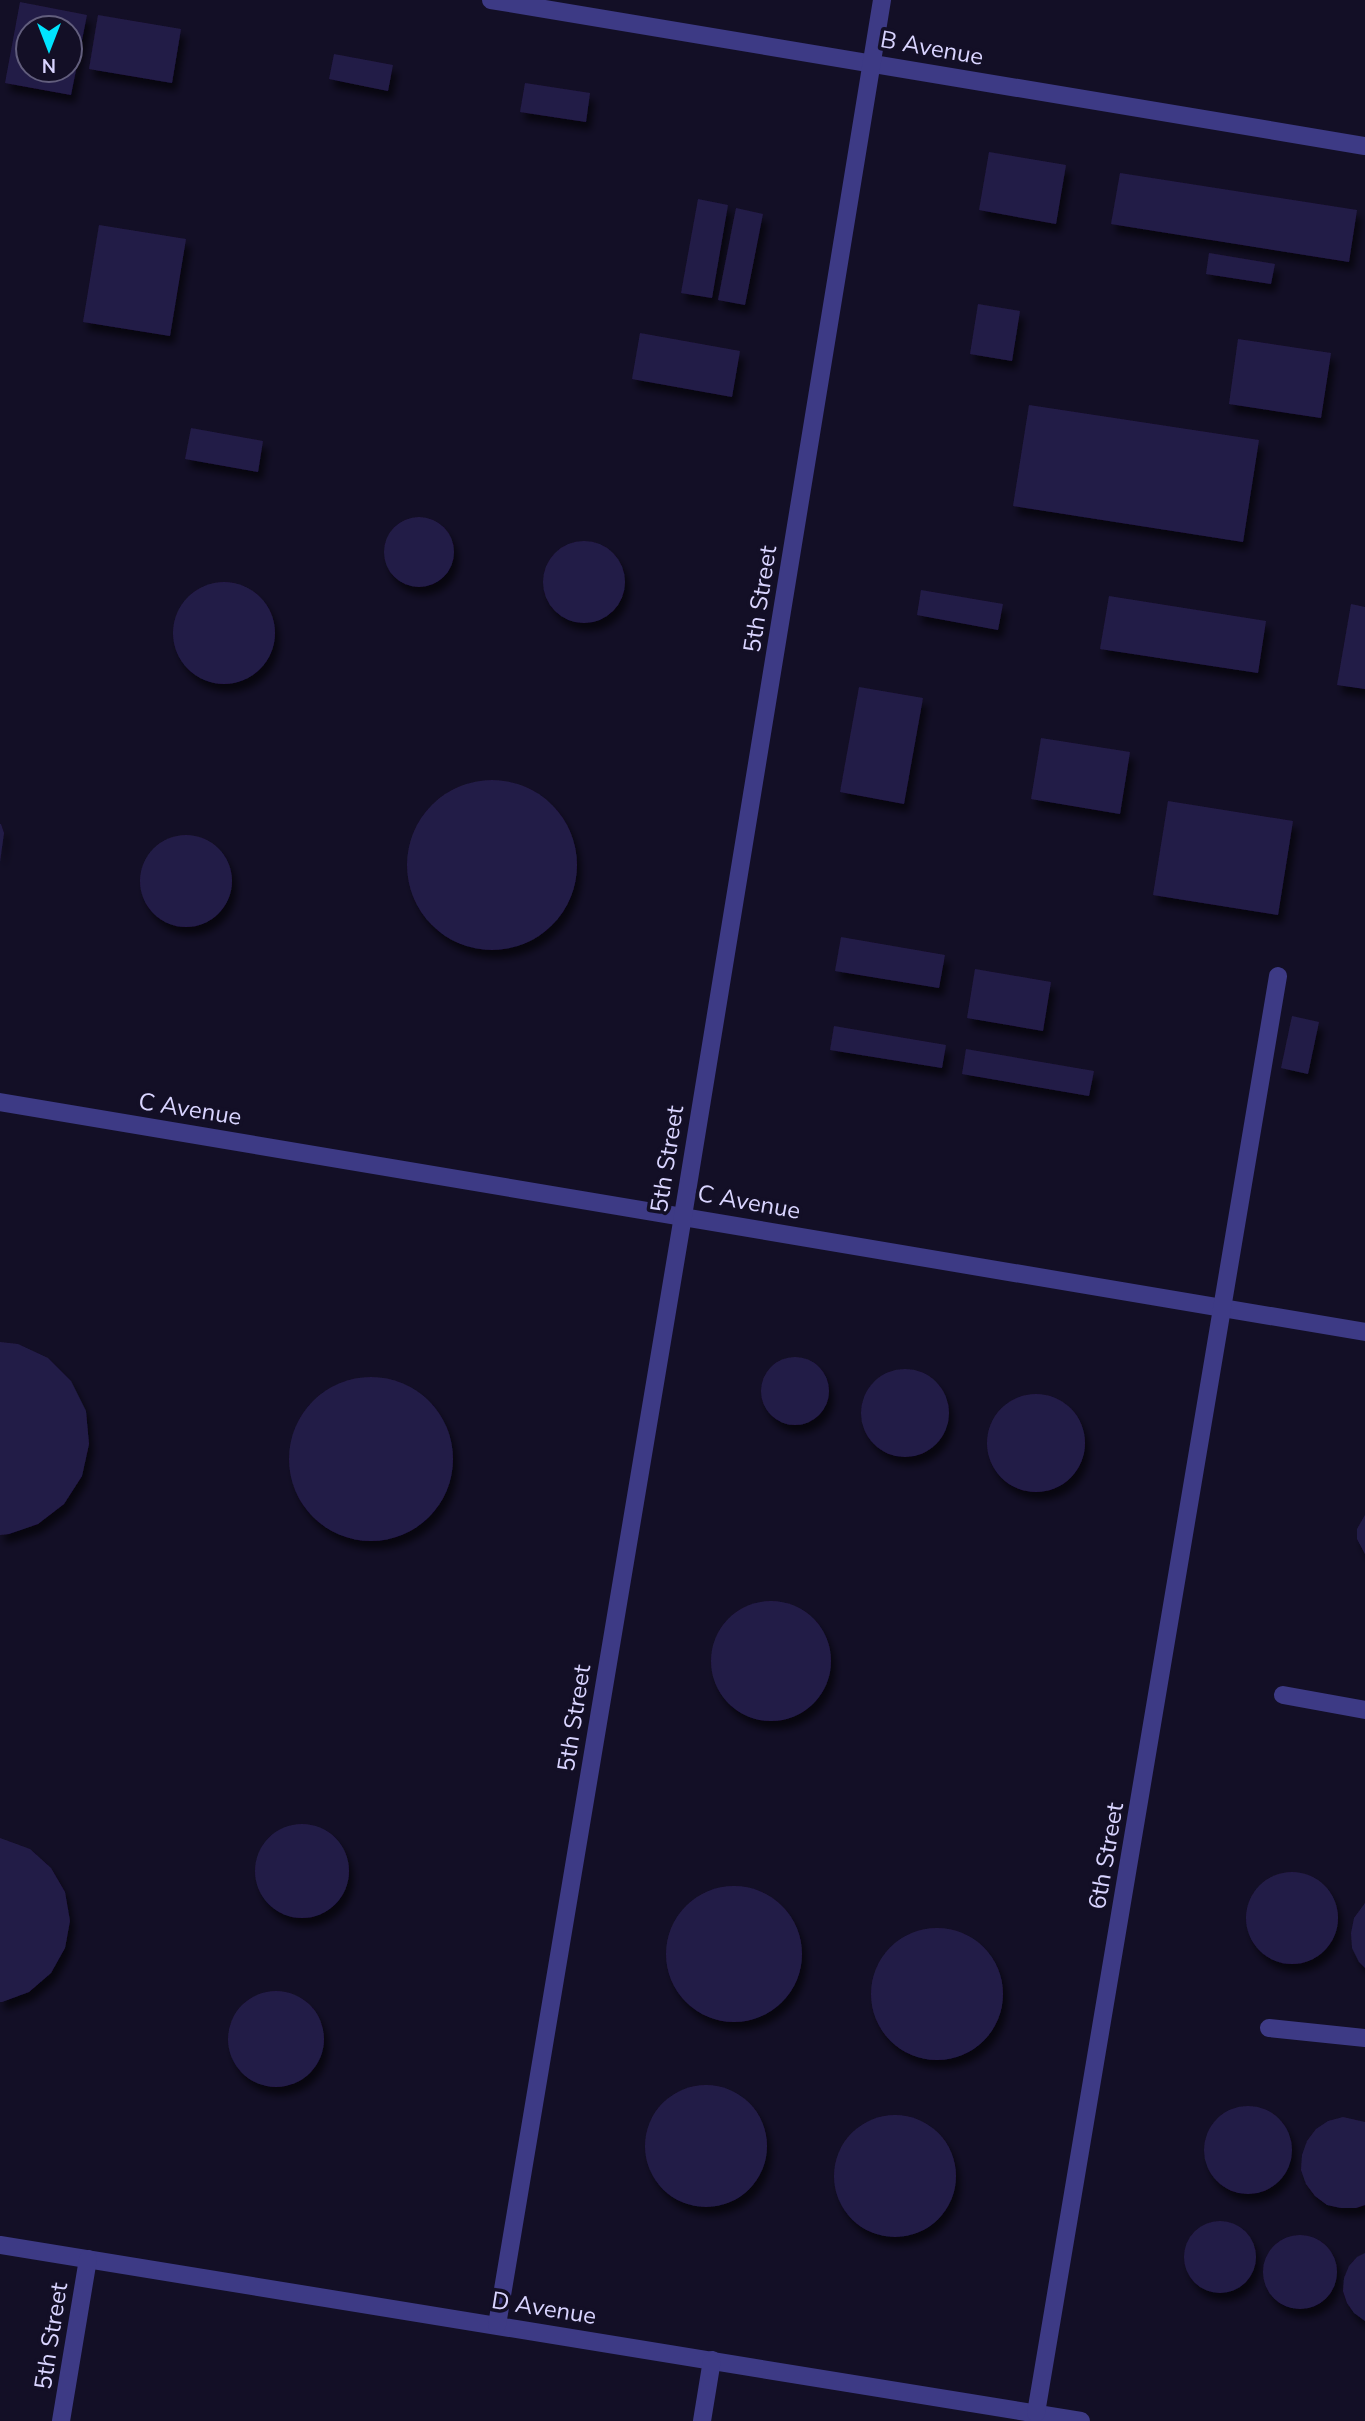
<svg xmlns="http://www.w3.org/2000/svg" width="1365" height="2421" font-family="'Nunito Sans',sans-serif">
	<defs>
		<filter id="shadow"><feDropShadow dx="4.5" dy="8" stdDeviation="3.5" flood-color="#0009"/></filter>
	</defs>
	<rect width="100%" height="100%" fill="#130f26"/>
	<g fill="#241b47" fill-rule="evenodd" filter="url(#shadow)">
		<path d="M20 2 87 15 71 95 5 83ZM28 28H70V70H28Z"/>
		<path d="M98 15 181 29 172 83 89 69Z"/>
		<path d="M334 54 393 65 388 91 329 79Z"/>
		<path d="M525 83 590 93 586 122 520 112Z"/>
		<path d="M989 152 1066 165 1056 224 979 210Z"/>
		<path d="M1120 173 1357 210 1349 262 1111 224Z"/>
		<path d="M698 199 728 205 712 298 681 293Z"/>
		<path d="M736 208 763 214 745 305 718 300Z"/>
		<path d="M99 225 186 239 170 336 83 322Z"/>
		<path d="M1209 253 1275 264 1271 284 1206 274Z"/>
		<path d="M978 304 1020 311 1012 361 970 354Z"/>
		<path d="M640 333 740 351 732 397 632 379Z"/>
		<path d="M1238 339 1331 353 1321 418 1229 404Z"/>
		<path d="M1029 405 1259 440 1243 542 1013 506Z"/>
		<path d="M191 428 263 441 258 472 185 459Z"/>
		<circle cx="419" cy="552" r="35"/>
		<circle cx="584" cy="582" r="41"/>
		<circle cx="224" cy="633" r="51"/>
		<path d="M921 590 1003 604 998 630 917 615Z"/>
		<path d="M1109 596 1266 621 1258 673 1100 649Z"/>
		<path d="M1351 604 1365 607V689L1337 685Z"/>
		<path d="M859 687 923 698 904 804 840 792Z"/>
		<path d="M1041 738 1130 752 1120 814 1031 799Z"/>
		<circle cx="492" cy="865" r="85"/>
		<path d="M1168 801 1293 821 1278 915 1153 895Z"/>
		<path d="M1 824 4 833 0 862V824Z"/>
		<circle cx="186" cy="881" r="46"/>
		<path d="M841 937 945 955 939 988 835 971Z"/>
		<path d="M975 969 1051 982 1043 1031 967 1018Z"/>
		<path d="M1292 1016 1319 1022 1308 1074 1281 1068Z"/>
		<path d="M834 1026 946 1045 942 1068 830 1050Z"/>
		<path d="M966 1049 1094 1071 1089 1096 962 1074Z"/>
		<path d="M0 1342 18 1344 48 1358 71 1381 86 1411 89 1444 82 1476 64 1504 38 1524 9 1534 0 1535Z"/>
		<circle cx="795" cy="1391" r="34"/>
		<circle cx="905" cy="1413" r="44"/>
		<circle cx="371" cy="1459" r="82"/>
		<circle cx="1036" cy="1443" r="49"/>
		<path d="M1365 1515V1554L1357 1539V1529Z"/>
		<circle cx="771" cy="1661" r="60"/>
		<circle cx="302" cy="1871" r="47"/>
		<path d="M0 1838 30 1849 51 1868 65 1892 70 1921 65 1948 51 1973 29 1992 2 2002H0Z"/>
		<circle cx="1292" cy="1918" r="46"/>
		<circle cx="734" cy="1954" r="68"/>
		<path d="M1365 1903V1968L1359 1962 1352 1948 1351 1933 1354 1918Z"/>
		<circle cx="937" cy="1994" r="66"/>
		<circle cx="276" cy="2039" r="48"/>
		<circle cx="706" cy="2146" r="61"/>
		<circle cx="1248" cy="2150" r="44"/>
		<circle cx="895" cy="2176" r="61"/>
		<path d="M1343 2117 1365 2122V2205L1356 2208H1341L1327 2205 1315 2196 1306 2184 1301 2170 1302 2155 1307 2141 1316 2129 1328 2121Z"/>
		<circle cx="1220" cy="2257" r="36"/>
		<circle cx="1300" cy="2272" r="37"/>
		<path d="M1365 2253V2321L1354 2313 1347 2303 1343 2291 1344 2278 1349 2266 1357 2257Z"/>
	</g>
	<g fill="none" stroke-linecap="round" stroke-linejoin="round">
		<g stroke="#3d3a85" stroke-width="18">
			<path d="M491 0 1365 146"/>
			<path d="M0 1102 1365 1332"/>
			<path d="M1283 1695 1365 1710"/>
			<path d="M1269 2028 1365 2038"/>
			<path d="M0 2245 1081 2421"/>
			<path d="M497 2325 683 1216 882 0"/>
			<path d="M1036 2413 1278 976"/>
			<path d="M61 2421 88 2259"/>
			<path d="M702 2421 712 2360"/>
		</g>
	</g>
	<g text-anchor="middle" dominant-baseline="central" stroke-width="7" stroke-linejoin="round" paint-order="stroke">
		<g font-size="24" fill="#d9d4ff" stroke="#130f26">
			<text transform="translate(932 48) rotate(10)">B Avenue</text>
			<text transform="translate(760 599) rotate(-81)">5th Street</text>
			<text transform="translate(190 1109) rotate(9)">C Avenue</text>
			<text transform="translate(667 1159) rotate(-81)">5th Street</text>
			<text transform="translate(749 1202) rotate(10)">C Avenue</text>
			<text transform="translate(574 1718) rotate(-81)">5th Street</text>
			<text transform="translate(1106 1856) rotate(-80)">6th Street</text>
			<text transform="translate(544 2308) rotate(9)">D Avenue</text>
			<text transform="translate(51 2336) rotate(-81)">5th Street</text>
		</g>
	</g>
	<g transform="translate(49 49) rotate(180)"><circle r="33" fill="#130f26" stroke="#625e7d" stroke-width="2"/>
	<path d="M0-5L12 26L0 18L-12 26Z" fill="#00e5ff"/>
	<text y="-10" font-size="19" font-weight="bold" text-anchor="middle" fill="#d9d4ff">N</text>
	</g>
</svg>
